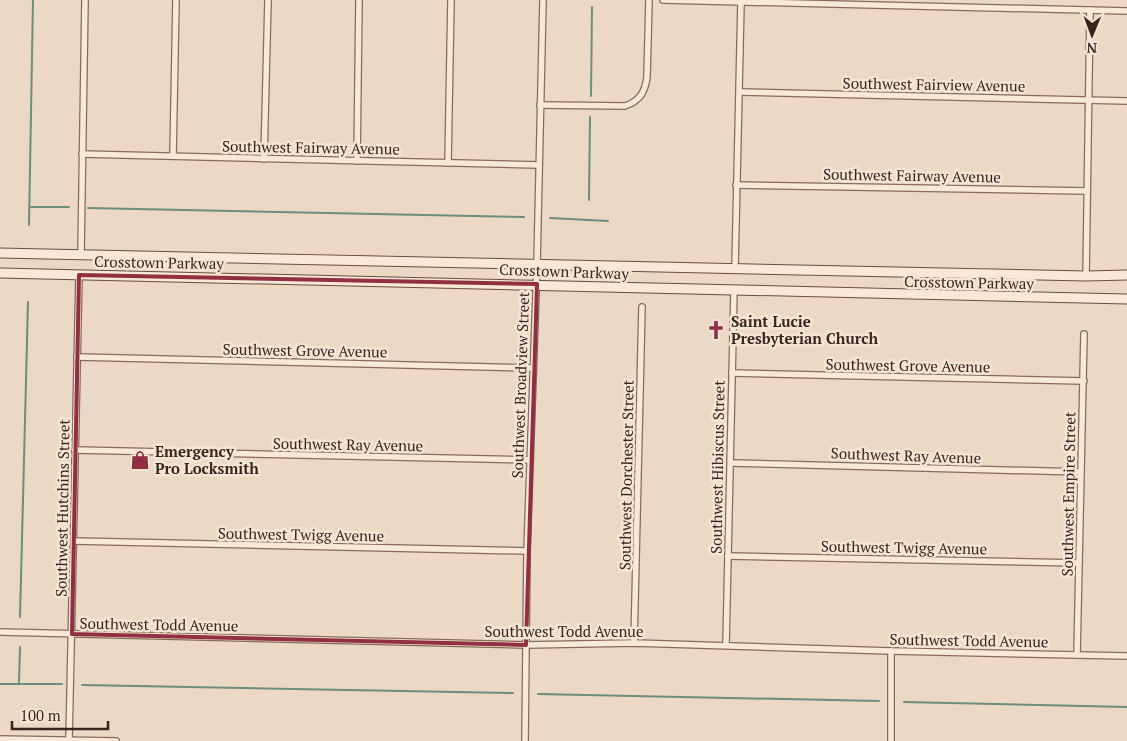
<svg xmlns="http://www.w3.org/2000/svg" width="1127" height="741" font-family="'PT Serif',serif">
	<rect width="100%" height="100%" fill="#ecd9c5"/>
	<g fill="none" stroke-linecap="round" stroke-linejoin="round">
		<g stroke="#6d8d7f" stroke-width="2">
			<path d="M591 96 592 7"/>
			<path d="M589 200 590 117"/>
			<path d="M30 207H69"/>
			<path d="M88 208 524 217"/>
			<path d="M550 218 608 221"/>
			<path d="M29 225 33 0"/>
			<path d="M20 617 28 302"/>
			<path d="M0 684H62"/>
			<path d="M19 684 20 647"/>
			<path d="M82 685 513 693"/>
			<path d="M538 694 879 701"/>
			<path d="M904 702 1127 707"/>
		</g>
		<g stroke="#866a5c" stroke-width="8">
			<g id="street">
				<path d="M663 0 1127 11"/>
				<path d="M740 92 1127 101"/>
				<path d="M540 105 625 106C640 101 645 92 647 77L649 0"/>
				<path d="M82 154 539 165"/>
				<path d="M173 156 176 0"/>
				<path d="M264 159 268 0"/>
				<path d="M357 161 359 0"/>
				<path d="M448 163 451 0"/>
				<path d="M736 185 1087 191"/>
				<path d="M81 254 85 0"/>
				<path d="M735 267 741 2"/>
				<path d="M1086 276 1090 10"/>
				<path d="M77 357 533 368"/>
				<path d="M732 373 1084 381"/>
				<path d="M75 450 529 460"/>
				<path d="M731 463 1081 472"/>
				<path d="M74 541 527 551"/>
				<path d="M728 556 1079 563"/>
				<path d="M0 632 526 645 634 643 891 651 1127 656"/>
				<path d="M634 643 642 307"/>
				<path d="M726 645 734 290"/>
				<path d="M1077 655 1084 334"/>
				<path d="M0 739 116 741"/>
				<path d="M69 741 79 275"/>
				<path d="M525 741 527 551 537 264 543 0"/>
				<path d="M891 741V651"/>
			</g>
		</g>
		<g stroke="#684c3f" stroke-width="11">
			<g id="secondary">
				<path d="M0 253 1086 276 1127 275"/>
				<path d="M0 273 1127 299"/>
			</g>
		</g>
		<use href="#street" stroke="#f7e8d8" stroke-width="5.5"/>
		<use href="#secondary" stroke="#f7e8d8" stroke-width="9"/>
	</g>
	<path fill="none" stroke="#922f42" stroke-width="4" stroke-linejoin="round" d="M79 275 537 284 526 645 72 634Z"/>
	<defs>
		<g id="church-bare" transform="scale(1.5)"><path d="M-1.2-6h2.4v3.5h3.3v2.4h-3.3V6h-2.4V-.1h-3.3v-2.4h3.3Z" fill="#922f42" stroke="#f4e5d4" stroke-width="2.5" paint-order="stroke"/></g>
		<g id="shop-bare" transform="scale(1.5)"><path d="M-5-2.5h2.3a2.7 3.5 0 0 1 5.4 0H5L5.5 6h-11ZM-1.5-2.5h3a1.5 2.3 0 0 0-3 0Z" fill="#922f42" stroke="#f4e5d4" stroke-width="2.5" paint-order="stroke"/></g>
	</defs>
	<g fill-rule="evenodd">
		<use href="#church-bare" x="716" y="330"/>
		<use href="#shop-bare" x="140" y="460"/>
	</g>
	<g text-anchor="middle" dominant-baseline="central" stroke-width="5" stroke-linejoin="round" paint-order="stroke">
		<g font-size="15" fill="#37261f" stroke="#f4e5d4">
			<text transform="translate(934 84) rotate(1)">Southwest Fairview Avenue</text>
			<text transform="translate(311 147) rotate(1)">Southwest Fairway Avenue</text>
			<text transform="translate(912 175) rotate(1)">Southwest Fairway Avenue</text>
			<text transform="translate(159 262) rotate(1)">Crosstown Parkway</text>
			<text transform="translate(564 271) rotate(2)">Crosstown Parkway</text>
			<text transform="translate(969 282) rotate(1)">Crosstown Parkway</text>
			<text transform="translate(305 350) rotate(1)">Southwest Grove Avenue</text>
			<text transform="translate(908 365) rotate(1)">Southwest Grove Avenue</text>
			<text transform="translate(520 385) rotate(-88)">Southwest Broadview Street</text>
			<text transform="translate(348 444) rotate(1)">Southwest Ray Avenue</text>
			<text transform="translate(906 455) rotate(2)">Southwest Ray Avenue</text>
			<text transform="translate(717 467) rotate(-89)">Southwest Hibiscus Street</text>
			<text transform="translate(626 475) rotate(-89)">Southwest Dorchester Street</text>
			<text transform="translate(1068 494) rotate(-89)">Southwest Empire Street</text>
			<text transform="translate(62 508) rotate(-89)">Southwest Hutchins Street</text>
			<text transform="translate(301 534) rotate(1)">Southwest Twigg Avenue</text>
			<text transform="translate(904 547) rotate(1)">Southwest Twigg Avenue</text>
			<text transform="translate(159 624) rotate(1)">Southwest Todd Avenue</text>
			<text x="564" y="631">Southwest Todd Avenue</text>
			<text transform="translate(969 640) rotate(1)">Southwest Todd Avenue</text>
		</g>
		<g font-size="15" font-weight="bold" fill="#37261f" stroke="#f4e5d4" text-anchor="start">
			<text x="731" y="321">Saint Lucie<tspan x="731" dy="17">Presbyterian Church</tspan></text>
			<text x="155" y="451">Emergency<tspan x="155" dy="17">Pro Locksmith</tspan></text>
		</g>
	</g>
	<g transform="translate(1092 35) rotate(181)" stroke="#f4e5d4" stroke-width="4" paint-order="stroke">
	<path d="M0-4L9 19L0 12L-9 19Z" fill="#37261f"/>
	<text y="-8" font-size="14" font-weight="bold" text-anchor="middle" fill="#37261f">N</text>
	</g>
	<path d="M12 721v8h96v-8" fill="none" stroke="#37261f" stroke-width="2.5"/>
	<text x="20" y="721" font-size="15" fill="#37261f" stroke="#f4e5d4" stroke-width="4" paint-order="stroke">100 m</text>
</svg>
